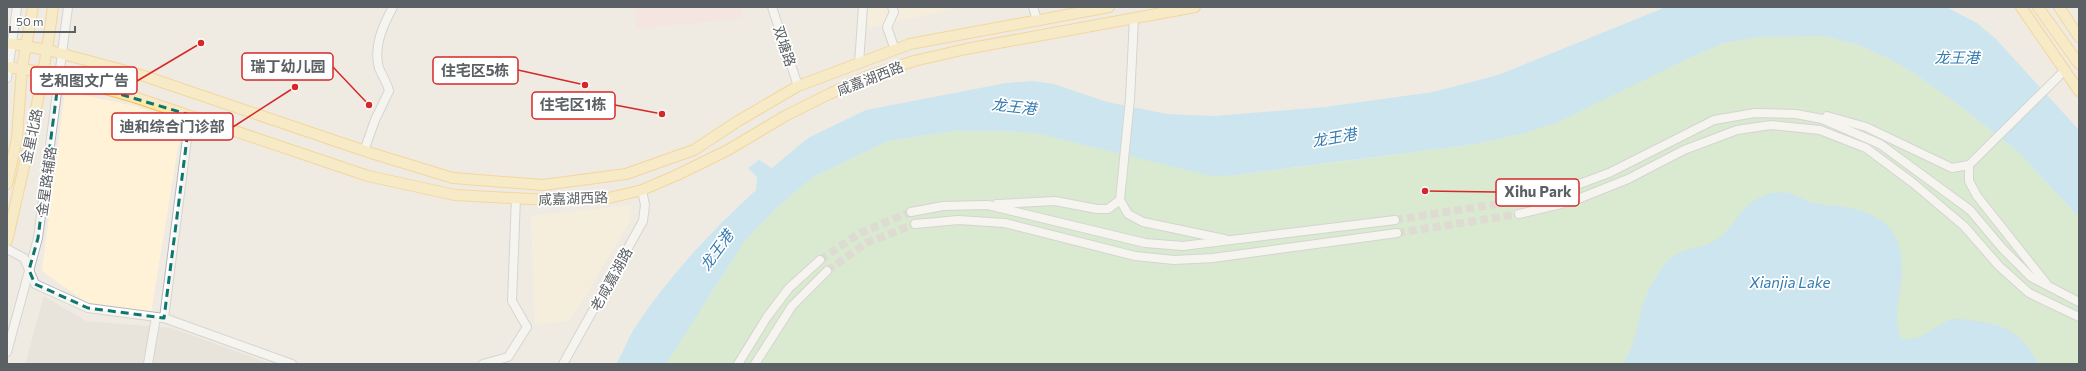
<svg xmlns="http://www.w3.org/2000/svg" width="2086" height="371" font-family="Commissioner,'Noto Sans SC',sans-serif">
	<rect width="100%" height="100%" fill="#efebe2"/>
	<g fill="#fff2d7">
		<path d="M862 7H956V8L869 28Z"/>
		<path d="M65 91 138 107 182 123 151 313 97 310 42 271Z"/>
		<path d="M632 205 629 223 570 321 535 324 531 216Z"/>
	</g>
	<path fill="#e1dcd3" d="M44 296 86 321 172 328 271 364H25Z"/>
	<path fill="#fddddd" d="M635 7H741L742 18 636 29Z"/>
	<path fill="#c0e8bd" d="M1793 36H1823L1858 45 1890 59 1915 74 1959 105 2018 152 2079 217V364H666L744 242 777 207 815 176 888 141 954 131H1008L1040 134 1236 175 1339 162 1476 144 1521 134 1721 44 1756 37Z"/>
	<g fill="#a2deff">
		<path d="M1666 7H1946L1977 23 1996 39 2079 130V217L2018 152 1959 105 1915 74 1890 59 1858 45 1823 36 1756 37 1721 44 1681 62 1556 123 1521 134 1476 144 1236 175 1211 176 1040 134 1008 131H954L888 141 815 176 777 207 744 242 666 364H616C624 352 628 337 636 326 670 275 711 231 756 190L757 177 748 168 759 160 772 168 808 138 866 110 1006 83 1033 81 1054 84 1107 102 1167 114 1214 116 1325 107 1433 92 1498 75Z"/>
		<path d="M1773 193C1778 193 1783 192 1788 193 1797 195 1805 201 1814 203 1822 205 1830 205 1838 206 1879 212 1903 227 1902 272 1901 294 1892 316 1901 338 1923 344 1934 323 1954 319 1960 318 1967 320 1973 321 2006 324 2022 334 2039 364H1622C1637 346 1637 320 1645 299 1650 285 1660 268 1671 258 1682 248 1704 248 1716 240 1742 223 1736 202 1773 193Z"/>
	</g>
	<g fill="none" stroke-linecap="round" stroke-linejoin="round">
		<g stroke="#cac8c2" stroke-width="8" stroke-dasharray="8 4" stroke-linecap="butt">
			<path d="M1395 220 1516 201"/>
			<path d="M1397 233 1519 214"/>
			<path d="M820 260 860 233 911 212"/>
			<path d="M827 271 866 243 915 224"/>
		</g>
		<g stroke="#b5b9be" stroke-width="10">
			<g id="minor">
				<path d="M772 7 798 86"/>
				<path d="M892 7 894 12 887 27 895 50"/>
				<path d="M1033 7 1037 20"/>
				<path d="M1134 18 1130 99 1120 200 1128 214 1143 222 1224 239"/>
				<path d="M859 63 863 7"/>
				<path d="M7 78 17 7"/>
				<path d="M1827 116 1866 127 1952 168 1969 165V181L1977 196 2046 283"/>
				<path d="M364 151 375 120 389 91C387 82 382 76 379 68 373 47 383 25 393 7"/>
				<path d="M1969 165 2064 71"/>
				<path d="M1516 201 1563 190 1609 173 1714 120 1755 113 1796 114 1822 119 1880 144 1970 210 2002 248 2031 277 2079 302"/>
				<path d="M997 204 1055 201 1097 209H1108L1120 200"/>
				<path d="M911 212 943 206 988 205 1145 243 1183 246 1395 220"/>
				<path d="M1519 214 1573 201 1628 179 1684 150 1737 130 1771 125 1820 130 1866 148 1913 183 1964 226 1999 266 2029 293 2079 317"/>
				<path d="M915 224 958 220 1005 223 1135 256 1174 260 1213 258 1397 233"/>
				<path d="M7 249 24 258 35 284 88 308 164 318 292 364"/>
				<path d="M164 318 190 115"/>
				<path d="M7 352 38 238 68 7"/>
				<path d="M148 364 156 317"/>
				<path d="M483 364 508 357 527 327 512 301 516 198"/>
				<path d="M563 364 643 221 645 205 642 190"/>
				<path d="M738 364 767 317 789 288 820 260"/>
				<path d="M755 364 792 306 827 271"/>
			</g>
		</g>
		<g stroke="#fbbc4e" stroke-width="12">
			<g id="major">
				<path d="M2021 7 2079 91"/>
				<path d="M2038 7 2079 64"/>
				<path d="M2059 7 2079 37"/>
				<path d="M7 43 48 50 141 75 371 153 453 178 543 185 626 174 694 150 738 121 798 86 910 44 1109 7"/>
				<path d="M7 67 44 72 134 97 368 176 455 195 550 200 609 198 642 190 677 175 728 150 785 116 829 94 868 76 914 61 966 49 1195 7"/>
				<path d="M7 184 17 138 22 68 33 7"/>
				<path d="M7 241C25 163 43 86 53 7"/>
			</g>
		</g>
		<use href="#minor" stroke="#fff" stroke-width="8"/>
		<use href="#major" stroke="#ffe9a7" stroke-width="10"/>
	</g>
	<path d="M0 0H2086V371H0ZM59 76 190 115 164 318 88 308 35 284 29 270 38 238Z" fill="#efebe2" fill-opacity=".55" fill-rule="evenodd"/>
	<path fill="none" stroke="#0f766e" stroke-width="3" stroke-dasharray="8 5" stroke-linejoin="round" d="M59 76 190 115 164 318 88 308 35 284 29 270 38 238Z"/>
	<g text-anchor="middle" dominant-baseline="central" stroke-width="3.5" stroke-linejoin="round" paint-order="stroke">
		<g font-size="14" fill="#5b6064" stroke="#fff">
			<text transform="translate(785 46) rotate(72)">双塘路</text>
			<text transform="translate(870 78) rotate(-21)">咸嘉湖西路</text>
			<text transform="translate(31 136) rotate(-78)">金星北路</text>
			<text transform="translate(46 181) rotate(-82)">金星路辅路</text>
			<text transform="translate(573 198) rotate(-2)">咸嘉湖西路</text>
			<text transform="translate(611 279) rotate(-61)">老咸嘉湖路</text>
		</g>
		<g font-size="15" font-style="italic" fill="#357baf" stroke="#fff">
			<text x="1957" y="57">龙王港</text>
			<text transform="translate(1014 106) rotate(6)">龙王港</text>
			<text transform="translate(1334 137) rotate(-10)">龙王港</text>
			<text transform="translate(716 250) rotate(-54)">龙王港</text>
			<text x="1790" y="282">Xianjia Lake</text>
		</g>
	</g>
	<path fill="none" stroke="#d62828" stroke-width="1.5" d="M369 105L333 67M585 85L518 70M201 43L137 81M662 114L615 105M295 87L233 127M1425 191L1496 192"/>
	<g fill="#d62828" stroke="#fff" stroke-width="1.5">
		<circle cx="369" cy="105" r="4"/>
		<circle cx="585" cy="85" r="4"/>
		<circle cx="201" cy="43" r="4"/>
		<circle cx="662" cy="114" r="4"/>
		<circle cx="295" cy="87" r="4"/>
		<circle cx="1425" cy="191" r="4"/>
	</g>
	<g fill="#fff" stroke="#d62828" stroke-width="1.5">
		<rect x="242" y="53" width="91" height="27" rx="4"/>
		<rect x="433" y="57" width="85" height="27" rx="4"/>
		<rect x="31" y="67" width="106" height="27" rx="4"/>
		<rect x="532" y="92" width="83" height="27" rx="4"/>
		<rect x="112" y="113" width="121" height="27" rx="4"/>
		<rect x="1496" y="179" width="83" height="27" rx="4"/>
	</g>
	<g font-size="15" text-anchor="middle" font-weight="bold" fill="#5b6064">
		<text x="288" y="72">瑞丁幼儿园</text>
		<text x="475" y="76">住宅区5栋</text>
		<text x="84" y="86">艺和图文广告</text>
		<text x="573" y="110">住宅区1栋</text>
		<text x="172" y="132">迪和综合门诊部</text>
		<text x="1538" y="197">Xihu Park</text>
	</g>
	<rect width="2086" height="371" fill="none" stroke="#5b6064" stroke-width="16"/>
	<path d="M10 26v6h65v-6" fill="none" stroke="#5b6064" stroke-width="2"/>
	<text x="16" y="26" font-size="12" fill="#5b6064" stroke="#ffffff" stroke-width="3" paint-order="stroke">50 m</text>
</svg>
